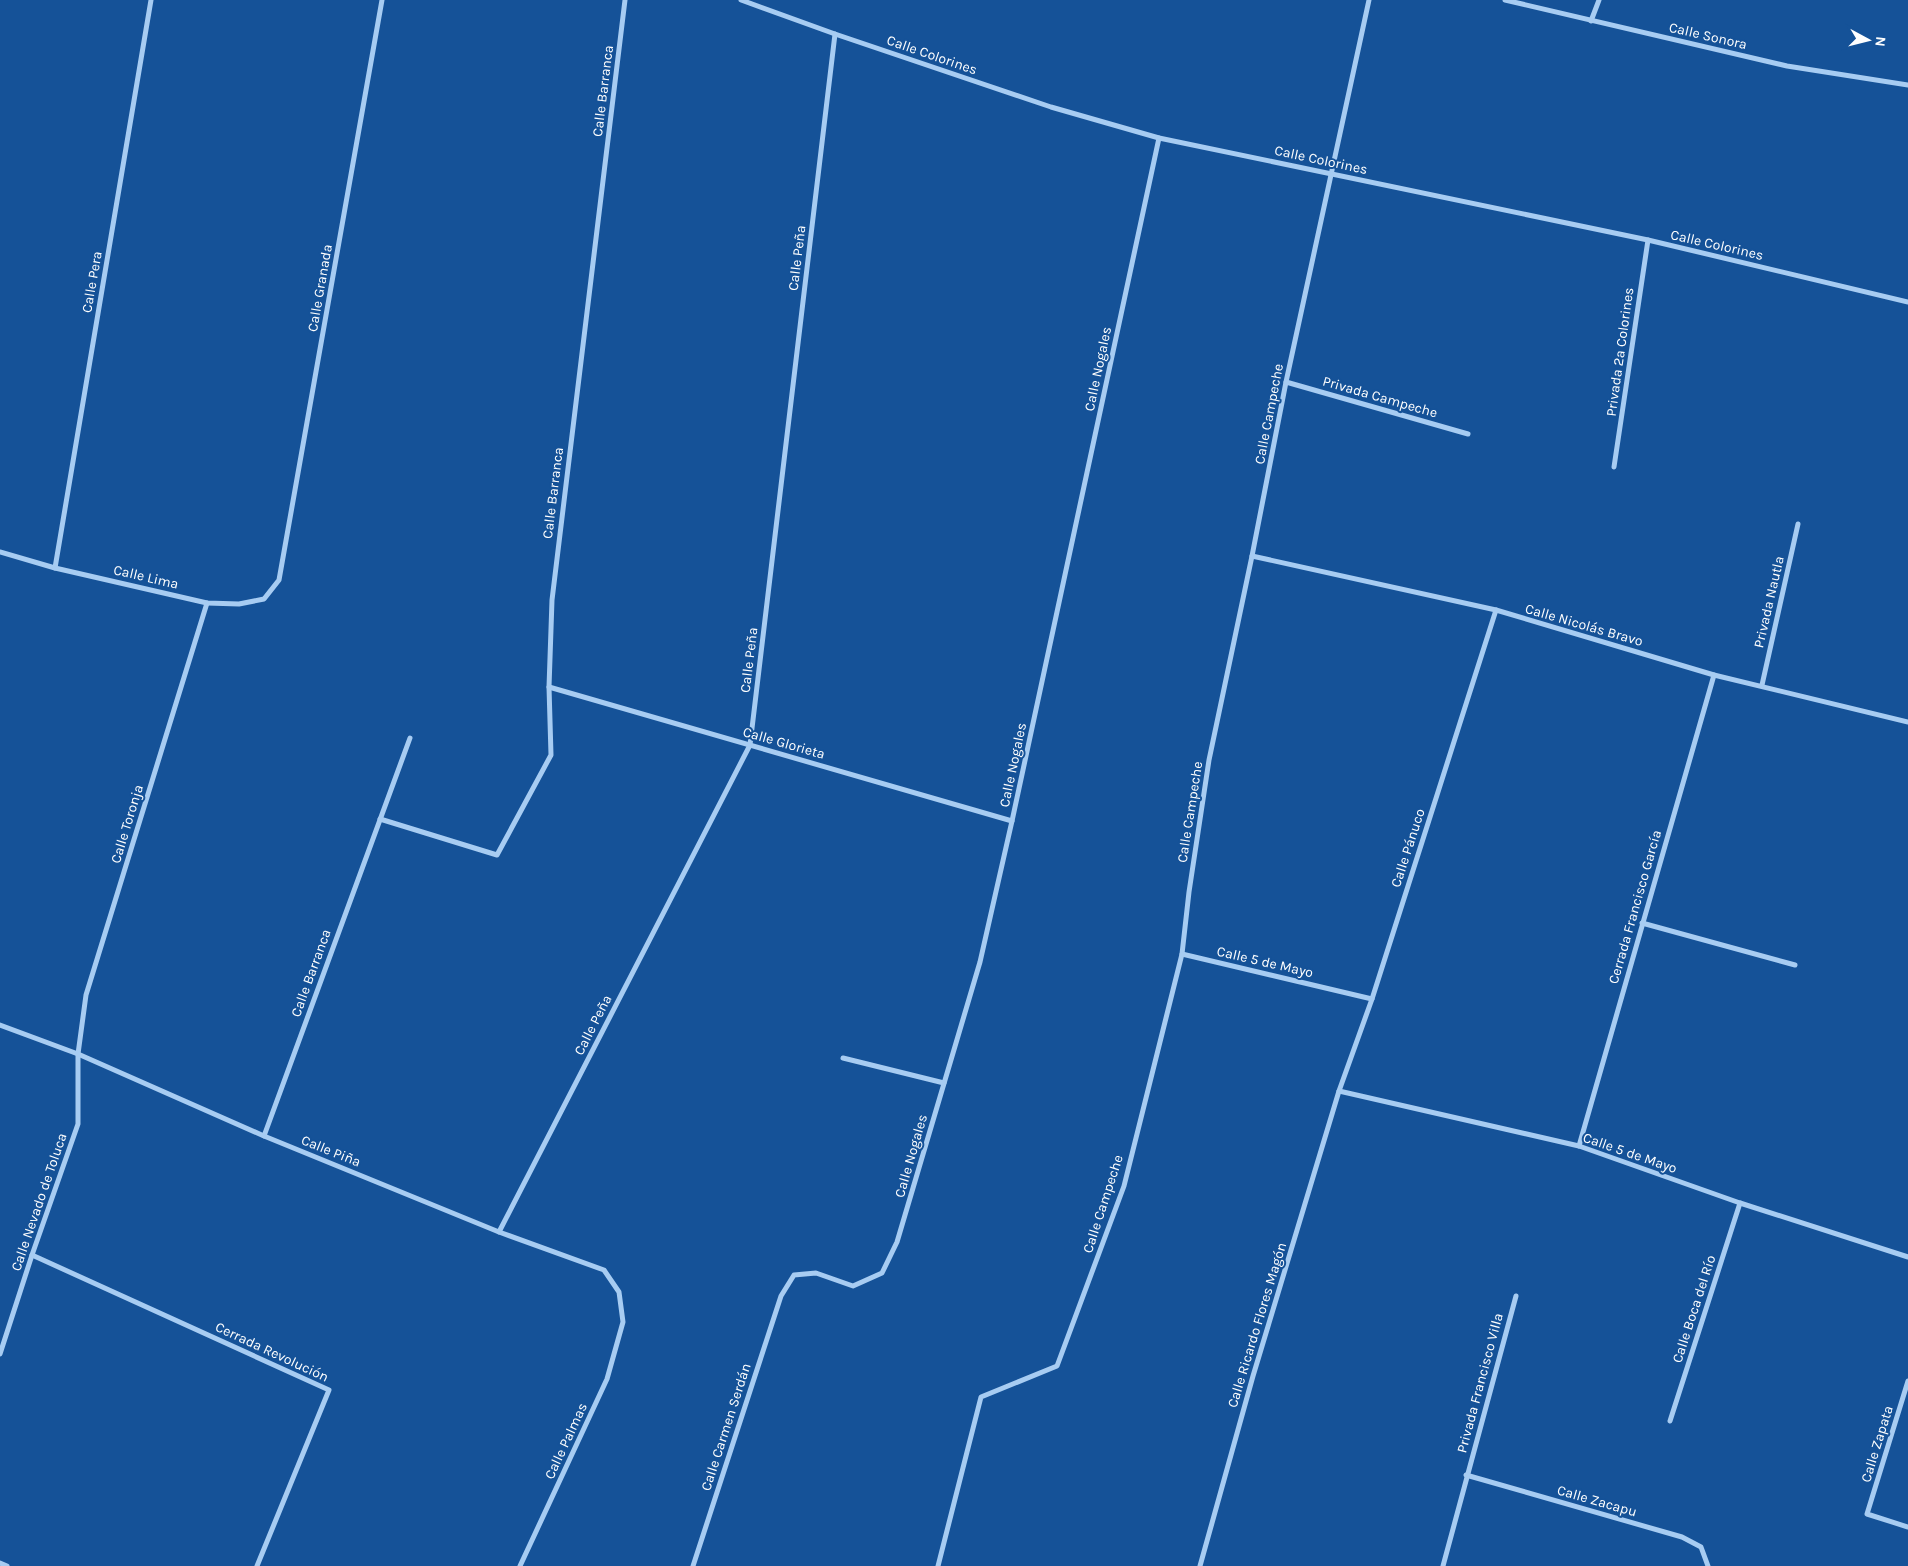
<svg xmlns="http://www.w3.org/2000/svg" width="1908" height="1566" font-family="Karla,sans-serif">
	<rect width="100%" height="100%" fill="#155298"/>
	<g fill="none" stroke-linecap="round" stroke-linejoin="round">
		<g stroke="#a7ccf2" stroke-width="5">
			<path d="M741 0 835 34 1051 107 1159 138 1648 240 1908 302"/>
			<path d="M1505 0 1787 66 1908 85"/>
			<path d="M1591 21 1599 0"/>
			<path d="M1286 382 1468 434"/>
			<path d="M1614 467 1648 240"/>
			<path d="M0 552 55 568 207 603 239 604 264 599 279 580 382 0"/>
			<path d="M1252 556 1496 610 1714 675 1908 722"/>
			<path d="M55 568 151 0"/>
			<path d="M1762 685 1798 524"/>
			<path d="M549 687 1012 821"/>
			<path d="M380 819 497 855 551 755 549 687 552 600 625 0"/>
			<path d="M1642 923 1795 965"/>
			<path d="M1182 954 1372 999"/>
			<path d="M0 1025 78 1054 264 1136 499 1232 604 1270 619 1292 623 1322 607 1379 520 1566"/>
			<path d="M843 1058 944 1083"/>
			<path d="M1339 1091 1579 1146 1740 1203 1908 1257"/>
			<path d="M264 1136 410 738"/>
			<path d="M1579 1146 1714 675"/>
			<path d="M499 1232 750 745 835 34"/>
			<path d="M32 1255 329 1390 257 1566"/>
			<path d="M0 1354 32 1255 78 1124V1054L86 995 207 603"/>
			<path d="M1908 1381 1867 1514 1908 1527"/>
			<path d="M1670 1421 1740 1203"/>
			<path d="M1466 1475 1682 1537 1701 1547 1708 1566"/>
			<path d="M0 1563 7 1566"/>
			<path d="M693 1566 781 1296 794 1275 816 1273 853 1286 882 1273 897 1242 980 962 1012 821 1159 138"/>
			<path d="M938 1566 981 1397 1057 1366 1124 1186 1182 954 1189 892 1209 760 1252 556 1286 382 1369 0"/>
			<path d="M1200 1566 1253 1376 1339 1091 1372 999 1496 610"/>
			<path d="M1443 1566 1516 1296"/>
		</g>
	</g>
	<g text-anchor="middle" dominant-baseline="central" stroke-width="4" stroke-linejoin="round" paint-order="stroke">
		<g font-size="14" fill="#fff" stroke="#155298">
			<text transform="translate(1708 36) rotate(13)">Calle Sonora</text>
			<text transform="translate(932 55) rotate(19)">Calle Colorines</text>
			<text transform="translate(603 91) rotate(-83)">Calle Barranca</text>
			<text transform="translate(1321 160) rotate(12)">Calle Colorines</text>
			<text transform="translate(1717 245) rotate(13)">Calle Colorines</text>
			<text transform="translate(797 258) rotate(-83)">Calle Peña</text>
			<text transform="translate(92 282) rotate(-80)">Calle Pera</text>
			<text transform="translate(320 288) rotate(-80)">Calle Granada</text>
			<text transform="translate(1620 352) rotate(-82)">Privada 2ª Colorines</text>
			<text transform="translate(1098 369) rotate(-78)">Calle Nogales</text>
			<text transform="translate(1380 397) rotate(16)">Privada Campeche</text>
			<text transform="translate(1269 414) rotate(-79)">Calle Campeche</text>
			<text transform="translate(553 493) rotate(-83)">Calle Barranca</text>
			<text transform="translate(146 577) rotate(13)">Calle Lima</text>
			<text transform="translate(1769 602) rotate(-77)">Privada Nautla</text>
			<text transform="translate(1584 625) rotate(16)">Calle Nicolás Bravo</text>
			<text transform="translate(749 660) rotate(-83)">Calle Peña</text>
			<text transform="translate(784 743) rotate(16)">Calle Glorieta</text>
			<text transform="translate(1013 765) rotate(-78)">Calle Nogales</text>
			<text transform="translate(1190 812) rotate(-81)">Calle Campeche</text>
			<text transform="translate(127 824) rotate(-73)">Calle Toronja</text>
			<text transform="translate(1408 848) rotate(-72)">Calle Pánuco</text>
			<text transform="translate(1635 907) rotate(-74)">Cerrada Francisco García</text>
			<text transform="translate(1265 962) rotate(13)">Calle 5 de Mayo</text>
			<text transform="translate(311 973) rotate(-70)">Calle Barranca</text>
			<text transform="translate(593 1025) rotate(-63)">Calle Peña</text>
			<text transform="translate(331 1151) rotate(22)">Calle Piña</text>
			<text transform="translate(1630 1153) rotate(19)">Calle 5 de Mayo</text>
			<text transform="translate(911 1156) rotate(-74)">Calle Nogales</text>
			<text transform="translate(39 1202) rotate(-71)">Calle Nevado de Toluca</text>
			<text transform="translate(1103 1204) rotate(-72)">Calle Campeche</text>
			<text transform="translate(1694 1309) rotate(-72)">Calle Boca del Río</text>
			<text transform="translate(1257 1325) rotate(-73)">Calle Ricardo Flores Magón</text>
			<text transform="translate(272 1352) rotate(25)">Cerrada Revolución</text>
			<text transform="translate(1480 1383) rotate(-75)">Privada Francisco Villa</text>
			<text transform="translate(726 1427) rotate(-72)">Calle Carmen Serdán</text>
			<text transform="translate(566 1441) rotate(-65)">Calle Palmas</text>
			<text transform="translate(1877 1444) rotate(-73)">Calle Zapata</text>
			<text transform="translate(1597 1501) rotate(16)">Calle Zacapu</text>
		</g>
	</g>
	<g transform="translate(1868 40) rotate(97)" stroke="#155298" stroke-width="4" paint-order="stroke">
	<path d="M0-4L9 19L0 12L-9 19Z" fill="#ffffff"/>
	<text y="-8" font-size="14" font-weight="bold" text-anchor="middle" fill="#ffffff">N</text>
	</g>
</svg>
